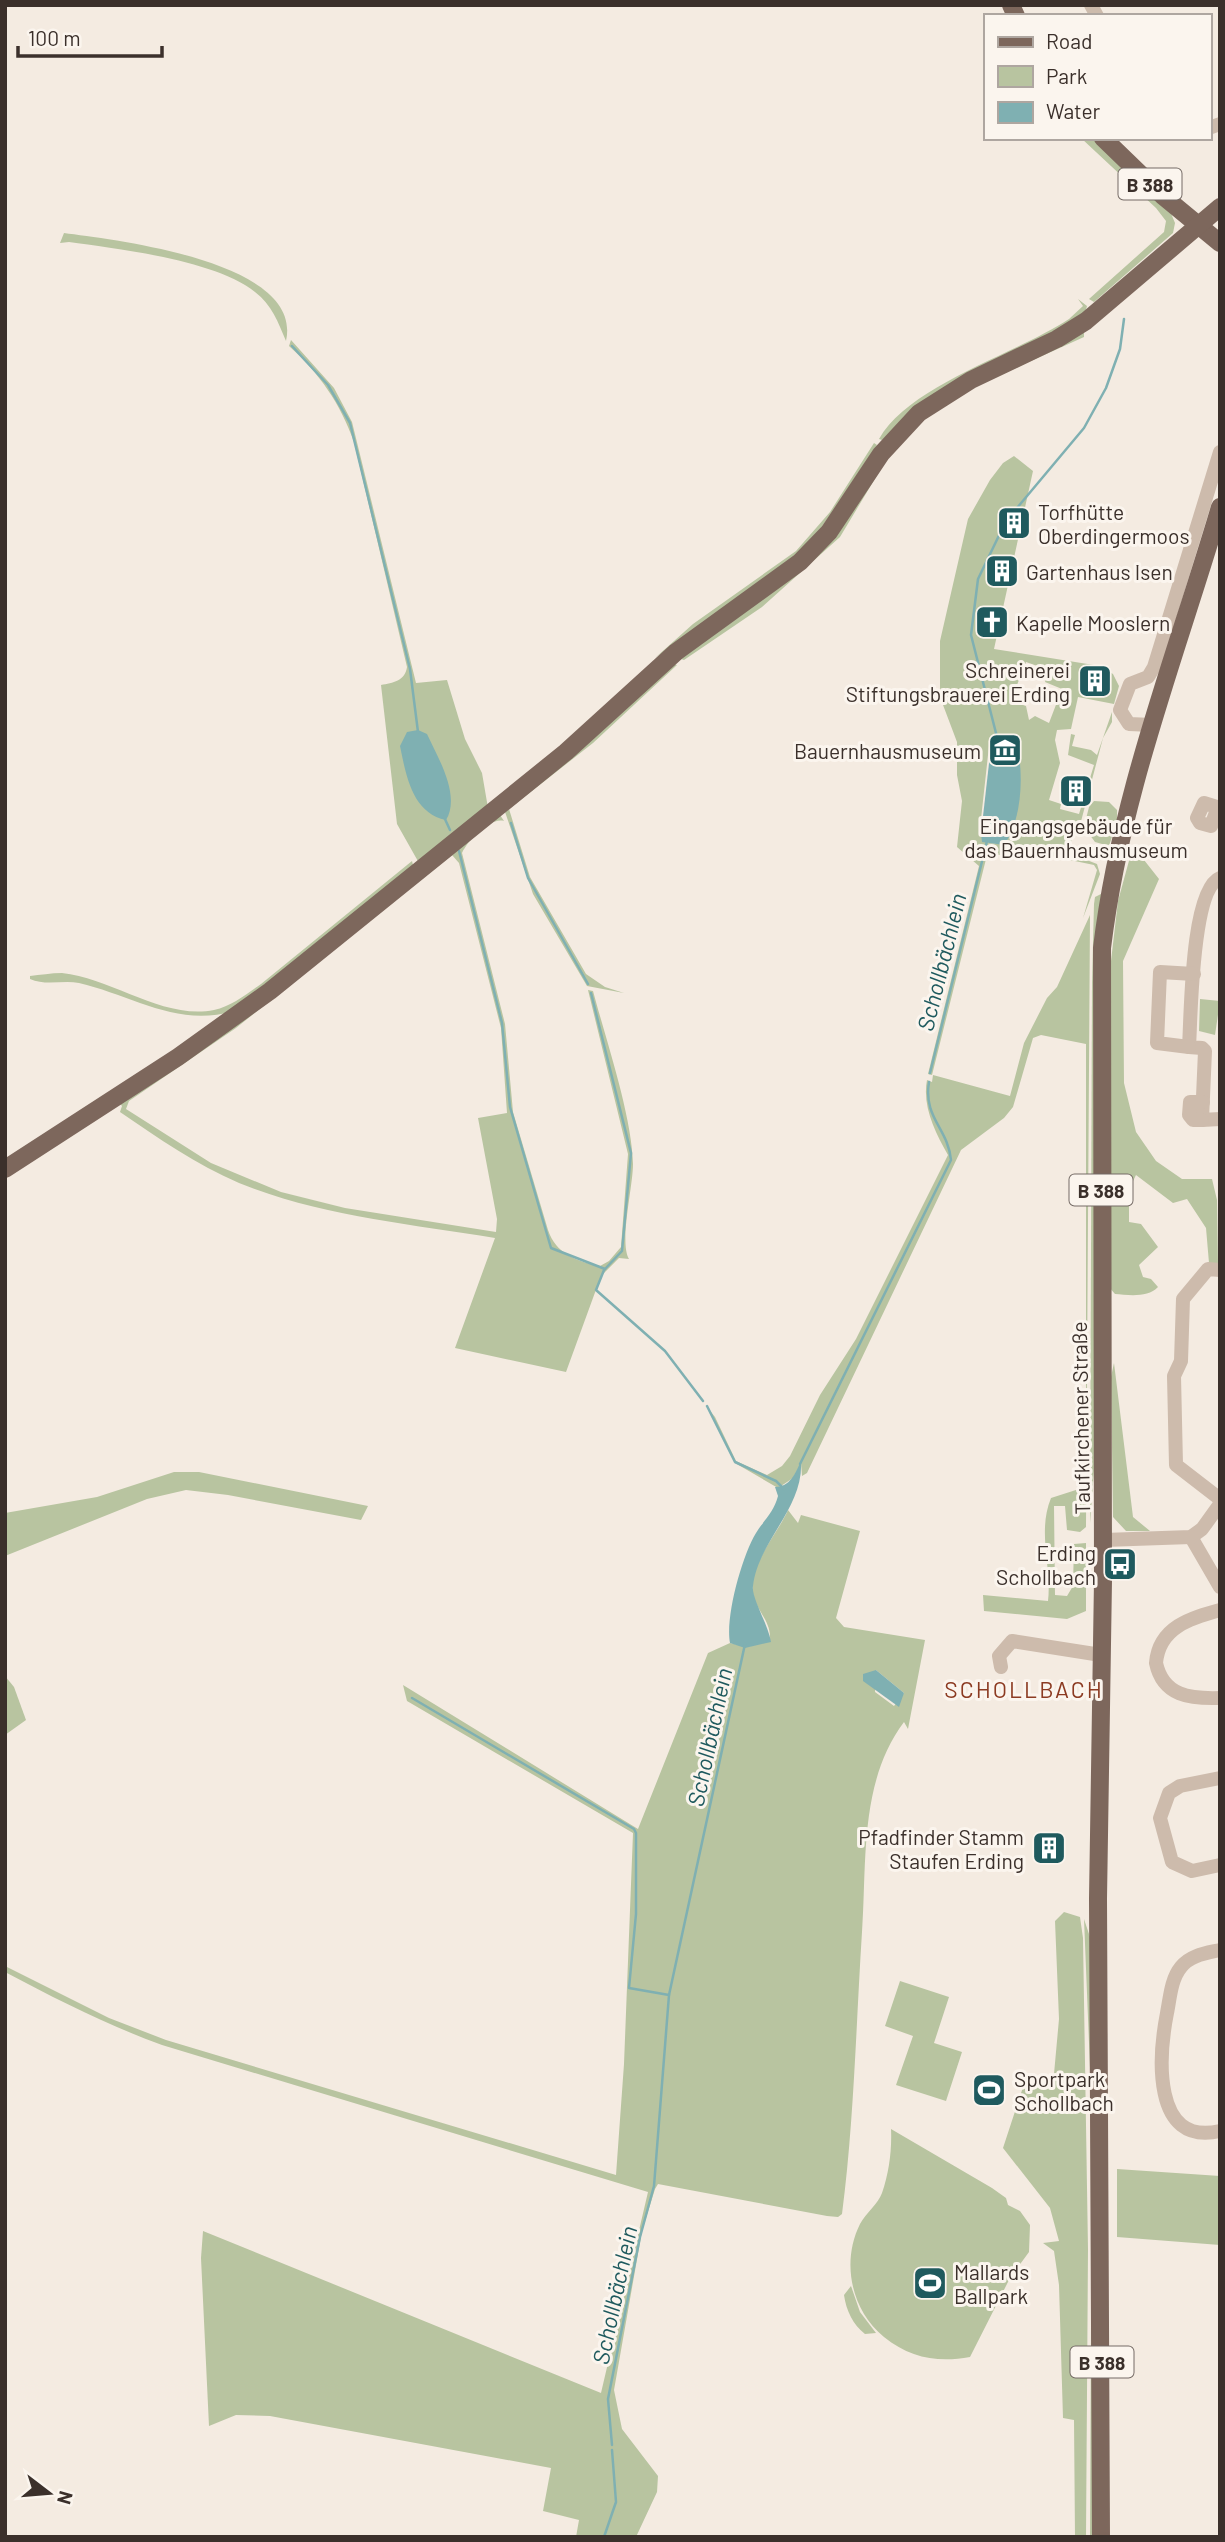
<svg xmlns="http://www.w3.org/2000/svg" width="1225" height="2542" font-family="Barlow,sans-serif">
	<rect width="100%" height="100%" fill="#f4ebe1"/>
	<g fill="#b8c4a0" fill-rule="evenodd">
		<path d="M1081 138H1093L1170 211 1175 223 1173 233 1094 302 1089 299 1164 232 1166 221 1156 208Z"/>
		<path d="M64 233C115 240 304 261 286 341 278 322 272 305 255 292 216 260 118 249 69 242L60 243Z"/>
		<path d="M1078 299 1087 306 1085 313 882 440 879 439C909 385 1018 353 1069 319L1083 306Z"/>
		<path d="M1084 330V337L965 391 923 420 888 457 840 537 762 607 684 660 678 658C691 637 772 593 797 571 844 531 866 473 909 430 957 382 1026 363 1084 330Z"/>
		<path d="M291 340 334 388 352 422 416 683 447 680 465 739 482 773 488 808 419 863 397 824 381 685C393 683 405 681 407 667L354 442C340 403 320 374 289 346Z"/>
		<path d="M874 443 877 445 809 546 655 658 693 624 796 551 830 512Z"/>
		<path d="M1014 456 1033 471 994 649 1100 666 1113 674 1119 686 1114 704 1078 697 1071 729 1057 730 1055 740 1060 763 1049 800 1061 804 1060 809 1079 814 1094 765 1068 755 1071 734 1075 735 1072 746 1091 750 1097 755 1112 712V722L1103 738 1079 829C1071 838 1068 844 1074 855L1097 864 1100 874 1083 918 1097 870 1094 865 1013 848 1007 855H987L932 1075 928 1074 979 866 957 847 962 801 957 775V742L940 697V641L968 519 990 480 1003 463ZM1026 662 1049 670 1045 682 1062 689 1049 723 1035 716 1029 720 1026 706 1017 703V685ZM989 746 1018 750 1019 797 1004 844 987 843 981 819Z"/>
		<path d="M673 664 677 665 593 743 509 809 530 877 586 974 605 987 624 993 587 986 533 894 504 809Z"/>
		<path d="M1094 801 1109 802 1117 810V821L1109 846 1095 842 1084 827 1089 807Z"/>
		<path d="M500 815 504 821C490 817 468 840 462 853L505 1024 513 1112 548 1230C556 1254 576 1261 600 1266L609 1261 621 1247 628 1154 588 990 593 991C606 1040 632 1116 633 1164 633 1187 619 1242 629 1259L619 1258 601 1276 566 1372 455 1348 495 1238C410 1224 320 1216 239 1183 197 1165 158 1138 120 1112L122 1106 118 1101ZM452 855 459 863 501 1028 507 1113 478 1118 497 1219 496 1232 345 1208 281 1192 211 1163 126 1109 129 1101 236 1028Z"/>
		<path d="M1133 846 1159 879 1123 961 1124 1083 1136 1132 1156 1161 1182 1179H1212L1217 1200 1218 1266 1209 1263 1206 1228 1187 1199 1173 1203 1136 1175 1129 1189V1222L1141 1224 1158 1247 1139 1265 1143 1277 1151 1279 1158 1287C1148 1298 1128 1295 1115 1294L1109 1287 1111 961 1118 901Z"/>
		<path d="M412 861 413 865 233 1011C178 1028 131 995 79 983 63 980 45 986 30 979V976C40 975 51 973 62 973 112 978 163 1020 214 1010 232 1006 246 994 261 984Z"/>
		<path d="M1103 893 1095 1457 1090 1523 1092 983 1094 904 1095 897Z"/>
		<path d="M1090 915 1086 1527 1080 1532 1067 1530 1065 1506H1054L1055 1595 1067 1596 1073 1586 1074 1544 1086 1543V1611L1067 1619 984 1611 983 1595 1048 1601C1052 1567 1037 1532 1051 1498L1079 1489V1467L1086 1456V1044L1041 1035 1033 1038 1013 1107 1004 1118 961 1150 807 1473 802 1476 801 1463 793 1478 778 1488 735 1463 707 1407 715 1417 736 1461 767 1475 782 1466 790 1456 820 1395 856 1339 948 1155C935 1132 922 1106 927 1080L932 1082 933 1075 1010 1096 1024 1043 1047 998 1057 987Z"/>
		<path d="M1200 999 1220 1001 1215 1035 1199 1031Z"/>
		<path d="M1114 1363 1133 1517 1150 1531H1126L1113 1517 1111 1377Z"/>
		<path d="M174 1472H199L368 1506 361 1520 228 1495 186 1490 147 1499 5 1556V1513L97 1497Z"/>
		<path d="M788 1510 798 1523 801 1515 860 1531 836 1618 844 1627 925 1640 908 1729 904 1722C859 1782 867 1862 862 1932 856 2025 854 2123 842 2214L838 2217 827 2216 658 2184 655 2189 642 2231 614 2390 622 2429 658 2476 657 2492 636 2537H576L579 2520 543 2511 551 2468 270 2416 236 2415 209 2426 201 2258 203 2231 601 2393 648 2192 162 2045C107 2025 56 1999 5 1972V1966L109 2018 166 2040 616 2175 624 2064 633 1833 407 1701 403 1685 638 1829 708 1653 730 1643 748 1647 770 1639C771 1621 756 1610 753 1594 748 1565 777 1535 788 1510ZM876 1670 904 1693 894 1706 875 1692Z"/>
		<path d="M5 1676 14 1687 26 1720 5 1735Z"/>
		<path d="M1064 1912 1080 1917 1083 1938 1088 2249 1086 2537H1075L1074 2420 1063 2418 1059 2285 1054 2251 1043 2243 1059 2241 1050 2208 1003 2148 1026 2078 1054 2074 1059 2019 1055 1921Z"/>
		<path d="M1084 1919 1090 1937 1096 2087V2537H1090L1092 2117Z"/>
		<path d="M900 1981 949 1997 934 2043 962 2052 946 2101 896 2085 913 2036 885 2026Z"/>
		<path d="M891 2129 992 2188 1006 2198 1008 2205 1020 2211 1030 2225 1029 2252 1010 2278 970 2357C938 2363 910 2358 884 2337 851 2310 841 2262 860 2224 866 2213 878 2204 882 2193 889 2173 892 2150 891 2129Z"/>
		<path d="M1117 2169 1220 2176V2245L1117 2237Z"/>
		<path d="M851 2286 860 2312 876 2333 865 2334C853 2325 846 2310 844 2295Z"/>
	</g>
	<g fill="#7fb0b2">
		<path d="M418 730 427 734C438 758 461 795 446 820 412 813 406 775 400 746L407 732Z"/>
		<path d="M992 737 1016 740C1024 771 1023 818 1004 845L982 842 981 834Z"/>
		<path d="M801 1461C804 1508 758 1541 753 1586 751 1597 768 1624 771 1642L745 1648 730 1643C725 1617 742 1556 756 1533 764 1520 774 1512 778 1496L775 1487C790 1487 795 1474 801 1461Z"/>
		<path d="M876 1670 904 1693 899 1707 863 1681V1674Z"/>
	</g>
	<g fill="none" stroke-linecap="round" stroke-linejoin="round">
		<g stroke="#7fb0b2" stroke-width="2.5">
			<path d="M292 346 328 385 350 423 410 669 418 732"/>
			<path d="M997 737 971 635 978 579 1006 521 1084 428 1106 388 1120 349 1124 319"/>
			<path d="M444 817 450 830"/>
			<path d="M511 823 528 878 588 984"/>
			<path d="M459 851 502 1023 510 1107 551 1248 605 1269"/>
			<path d="M591 993 631 1153 622 1251 604 1270 596 1290 665 1351 703 1401"/>
			<path d="M930 1073 987 841"/>
			<path d="M707 1406 735 1462 776 1481 784 1489"/>
			<path d="M800 1464 951 1160C948 1128 923 1118 929 1082"/>
			<path d="M412 1698 634 1829 636 1833V1914L629 1988 669 1995"/>
			<path d="M612 2445 608 2399 640 2237 654 2186 669 1995 745 1644"/>
			<path d="M604 2537 616 2502 612 2450"/>
		</g>
		<g stroke="#cdbbac" stroke-width="14">
			<path d="M1091 5 1097 16"/>
			<path d="M1209 128 1220 124"/>
			<path d="M1152 725 1129 724 1120 710 1130 684 1148 677 1154 667 1220 452"/>
			<path d="M1218 807 1211 826 1200 823 1197 818 1204 803 1220 808"/>
			<path d="M1220 878C1191 889 1191 1017 1189 1047L1202 1048 1205 1051 1202 1120 1220 1119"/>
			<path d="M1189 1047 1157 1043 1160 972 1194 974"/>
			<path d="M1202 1120H1193L1189 1115 1190 1102H1203"/>
			<path d="M1220 1270 1208 1269 1183 1299 1181 1361 1174 1376 1176 1465 1220 1499"/>
			<path d="M1191 1537 1220 1587"/>
			<path d="M1104 1540 1191 1537 1202 1529 1220 1504"/>
			<path d="M1220 1610C1191 1618 1159 1627 1156 1663 1163 1696 1190 1699 1220 1698"/>
			<path d="M1001 1667 999 1656 1012 1641 1101 1655"/>
			<path d="M1220 1778 1180 1786 1169 1793 1160 1818 1172 1862 1192 1871 1220 1865"/>
			<path d="M1220 1950C1207 1953 1190 1955 1181 1967 1171 1979 1170 1998 1167 2013 1159 2054 1151 2147 1220 2131"/>
		</g>
		<g stroke="#7d675c" stroke-width="18">
			<path d="M1011 5 1016 16"/>
			<path d="M1103 138 1163 196 1220 243"/>
			<path d="M5 1169 178 1057 270 991 566 752 676 652 800 562 829 532 881 454 919 413 971 380 1057 339 1086 321 1220 207"/>
			<path d="M1101 2537 1098 1899 1103 1580 1102 948C1120 796 1177 653 1220 507"/>
		</g>
	</g>
	<defs>
		<g id="building-square" transform="scale(1.75)"><rect x="-9" y="-9" width="18" height="18" rx="4" fill="#1f5a5e" stroke="#fbf5ee"/><path d="M-4-6H4V6H1V3H-1V6H-4ZM-2.5-4.3h1.7v1.8h-1.7ZM.8-4.3h1.7v1.8H.8ZM-2.5-1h1.7V.8h-1.7ZM.8-1h1.7V.8H.8Z" fill="#fff"/></g>
		<g id="church-square" transform="scale(1.75)"><rect x="-9" y="-9" width="18" height="18" rx="4" fill="#1f5a5e" stroke="#fbf5ee"/><path d="M-1.2-6h2.4v3.5h3.3v2.4h-3.3V6h-2.4V-.1h-3.3v-2.4h3.3Z" fill="#fff"/></g>
		<g id="museum-square" transform="scale(1.75)"><rect x="-9" y="-9" width="18" height="18" rx="4" fill="#1f5a5e" stroke="#fbf5ee"/><path d="M0-6L6-3V-2H-6V-3ZM-5-1h2V3h-2ZM-1-1h2V3h-2ZM3-1h2V3H3ZM-6 4H6V6H-6Z" fill="#fff"/></g>
		<g id="bus-square" transform="scale(1.75)"><rect x="-9" y="-9" width="18" height="18" rx="4" fill="#1f5a5e" stroke="#fbf5ee"/><path d="M-5-6H5V4H4V6H2V4H-2V6H-4V4H-5ZM-3.5-4V0h7V-4ZM-3.5 1.2v1.5H-2V1.2ZM2 1.2v1.5H3.5V1.2Z" fill="#fff"/></g>
		<g id="stadium-square" transform="scale(1.75)"><rect x="-9" y="-9" width="18" height="18" rx="4" fill="#1f5a5e" stroke="#fbf5ee"/><path d="M0-5a6.5 5 0 1 0 0 10a6.5 5 0 1 0 0-10ZM-3.5-1.8h7v3.6h-7Z" fill="#fff"/></g>
	</defs>
	<g fill-rule="evenodd">
		<use href="#building-square" x="1014" y="523"/>
		<use href="#building-square" x="1002" y="571"/>
		<use href="#church-square" x="992" y="622"/>
		<use href="#building-square" x="1095" y="681"/>
		<use href="#museum-square" x="1005" y="750"/>
		<use href="#building-square" x="1076" y="791"/>
		<use href="#bus-square" x="1120" y="1564"/>
		<use href="#building-square" x="1049" y="1848"/>
		<use href="#stadium-square" x="989" y="2090"/>
		<use href="#stadium-square" x="930" y="2283"/>
	</g>
	<g text-anchor="middle" dominant-baseline="central" stroke-width="6" stroke-linejoin="round" paint-order="stroke">
		<g fill="#fbf5ee" stroke="#756b66" stroke-width="2">
			<rect x="1118.5" y="168.5" width="63" height="31" rx="5"/>
			<rect x="1069.5" y="1174.5" width="63" height="31" rx="5"/>
			<rect x="1070.5" y="2346.5" width="63" height="31" rx="5"/>
		</g>
		<g font-size="19" font-weight="bold" fill="#3b302b">
			<text x="1150" y="184">B 388</text>
			<text x="1101" y="1190">B 388</text>
			<text x="1102" y="2362">B 388</text>
		</g>
		<g font-size="21" fill="#3b302b" stroke="#fbf5ee" text-anchor="start">
			<text x="1038" y="511">Torfhütte<tspan x="1038" dy="24">Oberdingermoos</tspan></text>
			<text x="1026" y="571">Gartenhaus Isen</text>
			<text x="1016" y="622">Kapelle Mooslern</text>
			<text x="1070" y="669" text-anchor="end">Schreinerei<tspan x="1070" dy="24">Stiftungsbrauerei Erding</tspan></text>
			<text x="981" y="750" text-anchor="end">Bauernhausmuseum</text>
			<text x="1076" y="825" text-anchor="middle">Eingangsgebäude für<tspan x="1076" dy="24">das Bauernhausmuseum</tspan></text>
			<text x="1096" y="1552" text-anchor="end">Erding<tspan x="1096" dy="24">Schollbach</tspan></text>
			<text x="1024" y="1836" text-anchor="end">Pfadfinder Stamm<tspan x="1024" dy="24">Staufen Erding</tspan></text>
			<text x="1014" y="2078">Sportpark<tspan x="1014" dy="24">Schollbach</tspan></text>
			<text x="954" y="2271">Mallards<tspan x="954" dy="24">Ballpark</tspan></text>
		</g>
		<g font-size="21" fill="#3b302b" stroke="#fbf5ee">
			<text transform="translate(1080 1418) rotate(-91)">Taufkirchener Straße</text>
		</g>
		<g font-size="23" font-style="italic" fill="#1f5a5e" stroke="#fbf5ee">
			<text transform="translate(941 962) rotate(-76)">Schollbächlein</text>
			<text transform="translate(709 1737) rotate(-78)">Schollbächlein</text>
			<text transform="translate(614 2295) rotate(-78)">Schollbächlein</text>
		</g>
		<g font-size="23" letter-spacing="2" fill="#8c3b22" stroke="#fbf5ee">
			<text x="1024" y="1689">SCHOLLBACH</text>
		</g>
	</g>
	<rect width="1225" height="2542" fill="none" stroke="#3b302b" stroke-width="14"/>
	<rect x="984" y="14" width="228" height="126" fill="#fbf5ee" stroke="#aea6a0" stroke-width="2"/>
	<rect x="998" y="37" width="35" height="10" fill="#7d675c" stroke="#aea6a0" stroke-width="2"/>
	<text x="1046" y="49" font-size="21" fill="#3b302b">Road</text>
	<rect x="998" y="66" width="35" height="21" fill="#b8c4a0" stroke="#aea6a0" stroke-width="2"/>
	<text x="1046" y="84" font-size="21" fill="#3b302b">Park</text>
	<rect x="998" y="102" width="35" height="21" fill="#7fb0b2" stroke="#aea6a0" stroke-width="2"/>
	<text x="1046" y="119" font-size="21" fill="#3b302b">Water</text>
	<g transform="translate(49 2493) rotate(106)" stroke="#fbf5ee" stroke-width="5" paint-order="stroke">
	<path d="M0-5L12 26L0 18L-12 26Z" fill="#3b302b"/>
	<text y="-10" font-size="19" font-weight="bold" text-anchor="middle" fill="#3b302b">N</text>
	</g>
	<path d="M18 46v10h144v-10" fill="none" stroke="#3b302b" stroke-width="3.5"/>
	<text x="28" y="46" font-size="21" fill="#3b302b" stroke="#fbf5ee" stroke-width="5" paint-order="stroke">100 m</text>
</svg>
